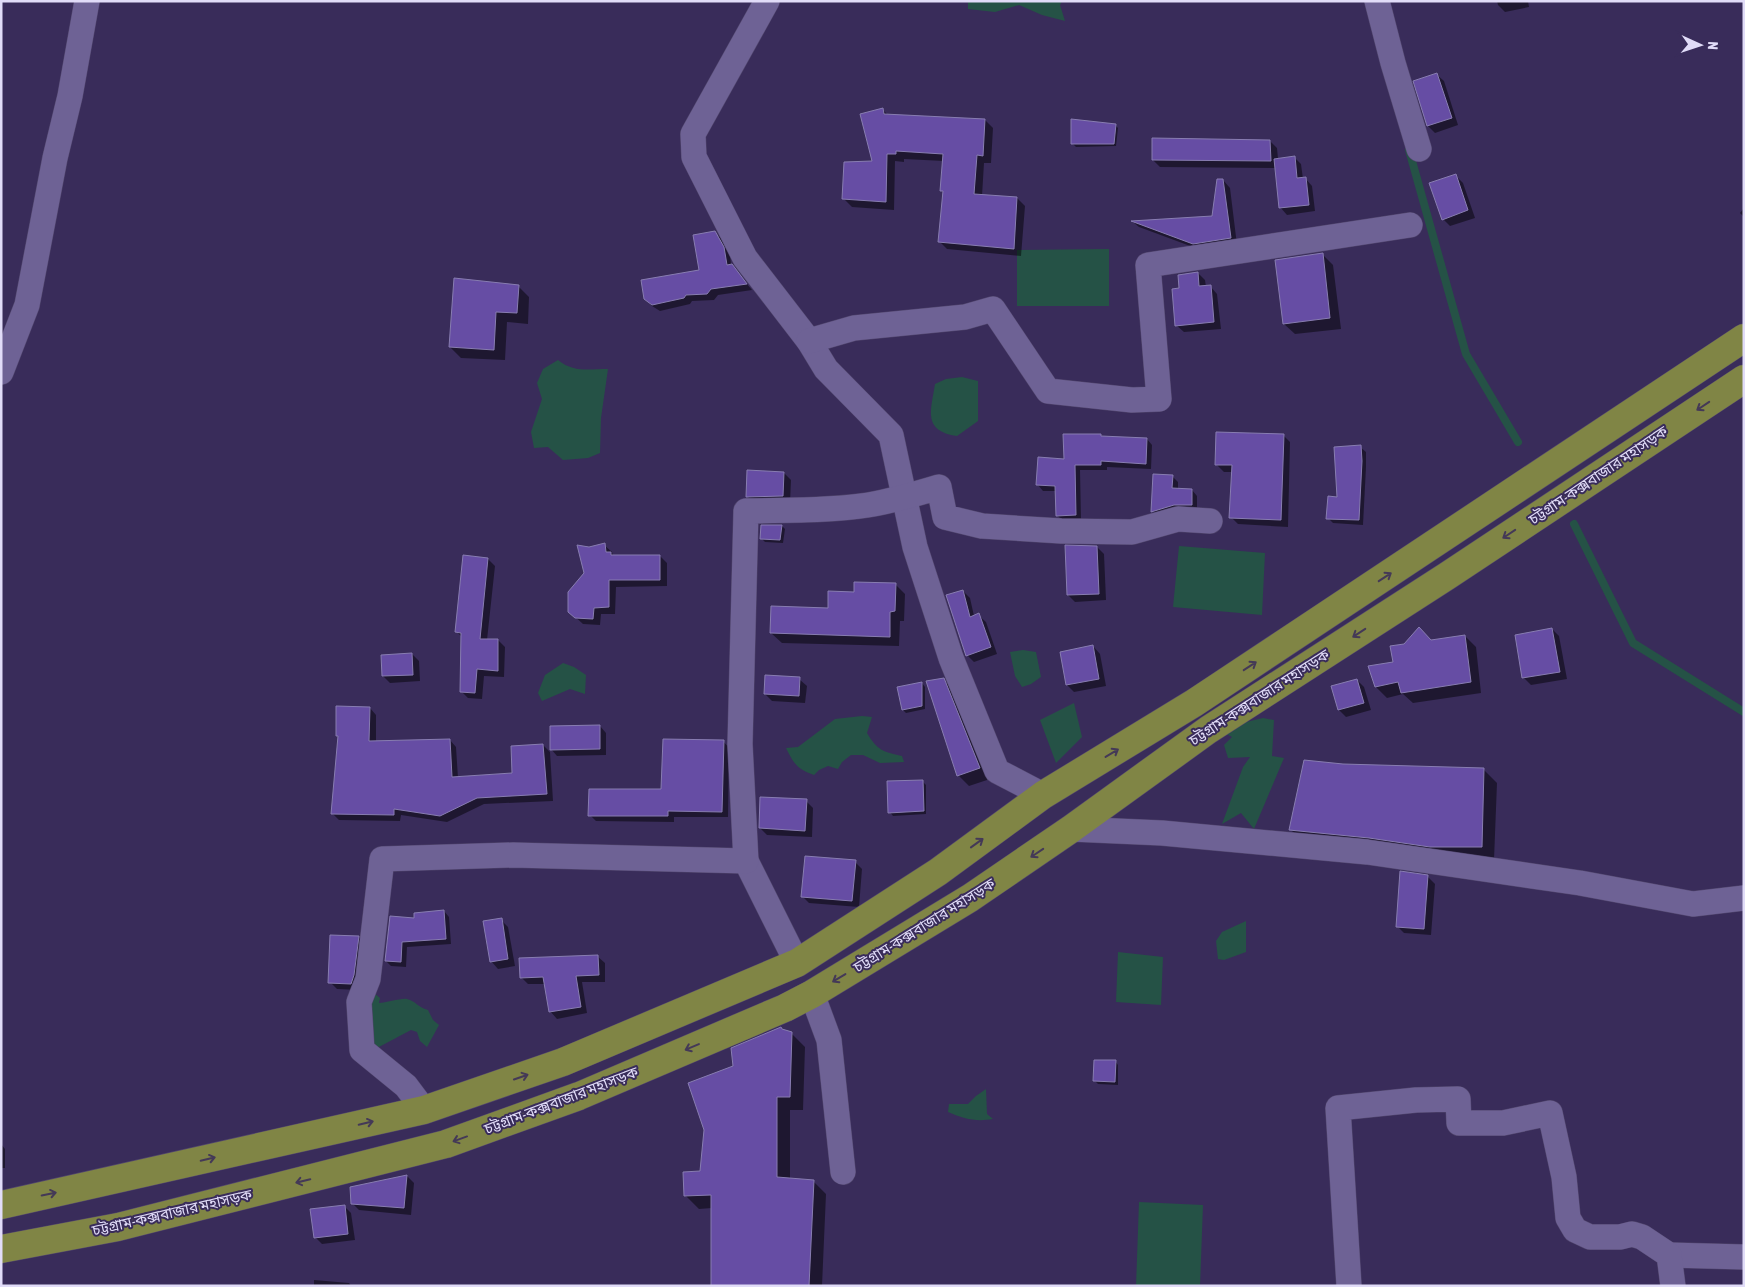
<svg xmlns="http://www.w3.org/2000/svg" width="1745" height="1287" font-family="'Asap Condensed','Noto Sans Bengali',sans-serif">
	<rect width="100%" height="100%" fill="#392c5a"/>
	<g fill="#255246">
		<path d="M968 1H1062L1060 5 1065 21 1042 15 1019 5 995 12 968 9Z"/>
		<path d="M1109 249V306H1017V250Z"/>
		<path d="M558 360C574 373 589 369 608 369L601 418 600 453 588 458 563 460 548 447 534 448 531 432 542 399 537 383 543 369Z"/>
		<path d="M962 377 978 381V421L957 436C922 431 931 410 935 384L946 379Z"/>
		<path d="M1179 546 1265 553 1262 615 1173 607Z"/>
		<path d="M1023 650 1036 652 1041 677 1031 684 1022 687 1015 676 1010 652Z"/>
		<path d="M563 663 574 667 586 675 585 694 570 689 542 701 538 693 545 675Z"/>
		<path d="M1074 703 1082 737 1056 763 1040 720Z"/>
		<path d="M862 716 872 717 867 733C877 750 883 752 902 756L904 762 880 763 863 755H851L842 762 838 769 828 766 819 770 814 775C797 769 794 764 786 748L798 747 835 719Z"/>
		<path d="M1263 718 1274 720 1272 756 1284 758 1254 829 1241 813 1222 824 1243 767 1250 757 1228 758 1224 745 1232 737 1217 729Z"/>
		<path d="M1246 921V952L1224 960 1218 959 1216 941 1222 932Z"/>
		<path d="M1118 952 1163 957 1161 1005 1116 1002Z"/>
		<path d="M374 993 380 998 379 1003C386 1003 401 998 407 999 416 1001 417 1007 428 1010L433 1020 439 1025 427 1047 420 1041 417 1032 411 1030 377 1048 373 1053 362 1012Z"/>
		<path d="M986 1089 987 1114 993 1119C976 1122 964 1119 948 1112L949 1104H968L976 1096Z"/>
		<path d="M1139 1202 1203 1205 1200 1286H1136Z"/>
	</g>
	<g fill="#0007">
		<path d="M1497 1H1528L1529 7 1505 12 1498 5Z"/>
		<path d="M1436 74 1444 81 1458 125 1435 133 1428 126Z"/>
		<path d="M883 110 888 115 985 120 993 128 991 163H984L982 196 1017 198 1025 206 1021 256 947 249 939 241 944 193 941 190 944 161 904 159V162L895 161 894 210 852 207 844 199 874 162Z"/>
		<path d="M1115 125 1118 128 1116 146 1076 147 1072 143Z"/>
		<path d="M1270 141 1277 148 1278 159 1294 157 1301 164 1303 179 1305 178 1312 186 1315 211 1287 215 1280 207 1276 168 1160 167 1153 160Z"/>
		<path d="M1456 176 1463 183 1475 218 1450 226 1443 219Z"/>
		<path d="M1223 180 1230 188 1237 245 1201 250 1139 227 1133 222 1213 218Z"/>
		<path d="M1744 208V217L1740 213Z"/>
		<path d="M715 233 722 239 730 255 731 265 752 290 718 295 714 300 692 301 690 304 660 311 652 306 645 299 701 271Z"/>
		<path d="M1322 254 1333 265 1341 329 1295 334 1284 324Z"/>
		<path d="M1198 273 1205 280 1206 287 1210 286 1217 294 1221 329 1184 332 1176 325 1180 290Z"/>
		<path d="M518 286 529 297 528 324 507 322 505 360 461 358 450 347Z"/>
		<path d="M1101 435 1103 437 1147 439 1152 445 1151 469 1107 467V470H1080L1081 520 1063 521 1057 515 1056 491H1043L1038 485 1065 460Z"/>
		<path d="M1283 435 1290 442 1288 527 1238 524 1231 517 1233 472H1224L1217 465Z"/>
		<path d="M1360 447 1366 452V467L1363 525 1333 523 1328 518Z"/>
		<path d="M784 473 791 480 790 503H754L747 496Z"/>
		<path d="M1172 476 1178 482V489L1192 490 1197 496V511L1158 517 1152 511Z"/>
		<path d="M782 526 785 529 783 543 765 542 762 539Z"/>
		<path d="M604 545 612 552 613 556H660L667 563V586L616 587 615 614H601L600 625 583 624 570 612 586 573Z"/>
		<path d="M1097 547 1104 554 1106 600 1075 602 1068 595Z"/>
		<path d="M488 559 495 566 487 640H498L505 647 504 677 484 676 482 699 468 698 461 691 463 638 457 632Z"/>
		<path d="M895 584 905 594 904 621H900L899 646 782 643 771 633 829 609 855 593Z"/>
		<path d="M963 591 970 598 974 616 978 615 986 622 997 654 974 662 967 655Z"/>
		<path d="M1552 629 1559 636 1567 679 1531 685 1524 678 1516 636Z"/>
		<path d="M1465 636 1476 647 1481 693 1413 703 1403 694 1387 698 1376 687 1395 663 1432 641Z"/>
		<path d="M1093 646 1100 654 1106 686 1074 692 1067 685Z"/>
		<path d="M412 654 419 661 420 681 390 683 383 676 382 656Z"/>
		<path d="M799 679 807 686 805 703 772 701 765 694Z"/>
		<path d="M943 680 954 690 990 779 969 786 958 775Z"/>
		<path d="M1357 680 1364 687 1371 710 1346 717 1339 710 1332 687Z"/>
		<path d="M922 683 925 687V709L906 713 903 710 898 688Z"/>
		<path d="M370 708 376 715V742L450 740 456 747 458 778 513 774 543 745 550 752 553 801 484 804 447 822 401 815 400 821 339 820 332 813 339 738 337 736Z"/>
		<path d="M600 726 606 733V755L557 756 551 749Z"/>
		<path d="M723 741 729 748 728 817H674V822L596 821 590 815 662 790Z"/>
		<path d="M1342 766 1484 770 1497 783 1494 860 1304 843 1291 830Z"/>
		<path d="M923 782 926 785V814L893 816 890 812Z"/>
		<path d="M806 801 813 808 812 837 767 835 760 828Z"/>
		<path d="M855 862 862 869 859 907 809 903 802 896Z"/>
		<path d="M1428 877 1435 884 1431 935 1404 933 1397 926Z"/>
		<path d="M444 911 449 917 451 944 407 947 406 967 391 966 386 961 416 919Z"/>
		<path d="M501 920 508 927 515 966 498 969 491 961Z"/>
		<path d="M358 937 365 944 358 990 337 989 330 982Z"/>
		<path d="M597 956 605 963V982H582L587 1013 557 1019 550 1011 545 984H528L521 977Z"/>
		<path d="M784 1031 791 1033 805 1047 803 1110H790V1179L813 1181 826 1194 822 1286H712V1208L699 1209 686 1196 701 1172 734 1066Z"/>
		<path d="M1115 1061 1118 1065V1085L1098 1084 1095 1081Z"/>
		<path d="M1 1144 5 1149V1168H1Z"/>
		<path d="M407 1176 414 1183 411 1215 359 1210 352 1203Z"/>
		<path d="M344 1206 351 1213 355 1240 322 1244 315 1237Z"/>
		<path d="M314 1280 349 1283 351 1286H314Z"/>
	</g>
	<g fill="none" stroke-linecap="round" stroke-linejoin="round">
		<g stroke="#255246" stroke-width="8">
			<path d="M1409 150 1466 354 1518 442"/>
			<path d="M1574 524 1633 643 1744 712"/>
		</g>
	</g>
	<g fill="#664da4" stroke="#887db1">
		<path d="M1437 73 1452 118 1427 126 1413 81Z"/>
		<path d="M883 108 884 114 985 119 983 156 977 155 974 194 1017 197 1014 249 938 242 943 191H940L943 154 896 151V154H887L886 202 842 199 844 162 872 161 860 114Z"/>
		<path d="M1071 119 1116 124 1114 144H1071Z"/>
		<path d="M1152 138 1270 140 1271 161 1152 160Z"/>
		<path d="M1295 156 1297 178 1306 177 1309 205 1279 208 1274 159Z"/>
		<path d="M1456 174 1468 210 1442 220 1429 183Z"/>
		<path d="M1217 179H1223L1231 238 1193 244 1131 221 1212 216Z"/>
		<path d="M715 231 724 247 727 265 732 264 747 284 711 289 707 294 686 295 684 298 652 305 644 299 641 280 699 270 693 235Z"/>
		<path d="M1323 253 1330 318 1283 324 1275 260Z"/>
		<path d="M1198 272 1199 286 1211 285 1214 322 1175 326 1172 289 1179 288 1178 275Z"/>
		<path d="M454 278 519 285 517 313 496 312 494 350 449 347Z"/>
		<path d="M1216 432 1284 434 1281 520 1229 518 1232 465H1215Z"/>
		<path d="M1063 434H1101V436L1147 438 1146 464 1101 461V465H1075L1076 515 1056 516 1055 486 1036 485 1038 457 1064 459Z"/>
		<path d="M1361 445 1362 461 1359 520 1326 519 1328 496 1337 497 1334 447Z"/>
		<path d="M747 470 784 472 783 496 746 497Z"/>
		<path d="M1153 474 1173 475 1172 488 1192 489V505H1174L1151 512Z"/>
		<path d="M761 525H782L780 540 760 539Z"/>
		<path d="M605 543 606 552H611V555H660V580H609V607L594 608 593 619 575 618 568 612V592L584 573 577 545 589 547Z"/>
		<path d="M1065 545 1097 546 1099 594 1067 595Z"/>
		<path d="M463 555 488 558 480 639H498V671L477 669 475 693 460 692 461 633 455 632Z"/>
		<path d="M854 582 896 583 895 611 890 612V637L770 633 771 606 828 608V591L854 592Z"/>
		<path d="M963 590 970 617 979 613 991 647 966 656 946 595Z"/>
		<path d="M1419 627 1431 640 1465 635 1471 682 1401 693 1398 682 1375 687 1368 666 1393 662 1390 646 1404 644Z"/>
		<path d="M1552 628 1560 672 1522 678 1515 635Z"/>
		<path d="M1093 645 1099 679 1066 685 1060 652Z"/>
		<path d="M412 653 413 675 382 676 381 655Z"/>
		<path d="M765 675 800 677 799 696 764 694Z"/>
		<path d="M944 678 980 768 957 776 926 681Z"/>
		<path d="M1357 679 1364 703 1338 710 1331 686Z"/>
		<path d="M922 682V706L902 710 897 687Z"/>
		<path d="M336 706 370 707 369 741 450 739 452 777 512 773 511 746 543 744 547 794 477 798 440 816 394 809V815L331 814 338 736H336Z"/>
		<path d="M600 725V749L550 750V726Z"/>
		<path d="M663 739 724 740 722 812 668 811V816H588L589 789H661Z"/>
		<path d="M1304 760 1343 764 1484 768 1482 847H1430L1369 838 1289 830Z"/>
		<path d="M923 780 924 811 888 813 887 781Z"/>
		<path d="M760 797 807 799 805 831 759 828Z"/>
		<path d="M805 856 856 860 852 901 801 897Z"/>
		<path d="M1400 871 1428 875 1424 929 1396 927Z"/>
		<path d="M444 910 446 939 402 942 401 962 385 961 390 916 414 918V913Z"/>
		<path d="M502 918 508 959 490 962 483 921Z"/>
		<path d="M330 935 359 936 354 975 351 984 328 983Z"/>
		<path d="M598 955 599 975 576 976 581 1007 549 1012 543 977 520 978 519 958Z"/>
		<path d="M781 1027 782 1029 792 1032 790 1097H777V1177L814 1180 809 1286H711V1195L684 1196 683 1172 700 1171 704 1130 688 1083 733 1066 731 1048Z"/>
		<path d="M1094 1060H1116L1115 1082 1093 1081Z"/>
		<path d="M407 1175 404 1208 351 1204 350 1187Z"/>
		<path d="M345 1205 348 1234 314 1238 310 1209Z"/>
	</g>
	<g fill="none" stroke-linecap="round" stroke-linejoin="round">
		<g stroke="#52476e" stroke-width="26">
			<g id="minor">
				<path d="M767 1 693 134 694 157 745 258 809 341 826 369 891 435 915 547 951 658 997 771 1043 795"/>
				<path d="M1377 1 1393 63 1419 149"/>
				<path d="M809 341 854 328 965 317 993 309 1048 391 1132 400 1159 399 1148 265 1410 225"/>
				<path d="M1 372 27 305 55 158 70 96 87 1"/>
				<path d="M1071 829 1162 833 1367 852 1580 883 1693 904 1744 898"/>
				<path d="M746 861 797 963"/>
				<path d="M812 994 829 1040 843 1172"/>
				<path d="M424 1110 406 1086 362 1050 359 1002 368 979 382 859 513 855 746 861 740 744 746 511C786 510 829 511 868 505 892 501 916 494 939 487L945 517 982 526 1061 531 1132 532 1178 519 1210 521"/>
				<path d="M1669 1255 1744 1257"/>
				<path d="M1349 1286 1338 1108 1416 1100 1458 1099 1459 1123H1503L1550 1113 1564 1177 1568 1218 1575 1230 1590 1237H1620L1632 1234 1642 1237 1669 1255 1673 1286"/>
			</g>
		</g>
		<g stroke="#52476e" stroke-width="29">
			<g id="trunk">
				<path d="M1 1205 424 1110 563 1062 797 963 938 872 1043 795 1194 703 1744 338"/>
				<path d="M1 1249 118 1227 446 1144 579 1096 785 1008 812 994 970 898 1071 829 1208 730 1447 576 1744 379"/>
			</g>
		</g>
		<use href="#minor" stroke="#6e6295" stroke-width="25"/>
		<use href="#trunk" stroke="#808545" stroke-width="28"/>
	</g>
	<defs><path id="oneway-shaft" d="M-6 0H5M1.5-3L5.5 0L1.5 3" fill="none" stroke-width="1.6" stroke-linecap="round" stroke-linejoin="round" transform="scale(1.25)"/></defs>
	<g stroke="#443957">
		<use href="#oneway-shaft" transform="translate(1703 406) rotate(146)"/>
		<use href="#oneway-shaft" transform="translate(1509 534) rotate(146)"/>
		<use href="#oneway-shaft" transform="translate(1385 577) rotate(-33)"/>
		<use href="#oneway-shaft" transform="translate(1359 633) rotate(147)"/>
		<use href="#oneway-shaft" transform="translate(1250 666) rotate(-33)"/>
		<use href="#oneway-shaft" transform="translate(1112 753) rotate(-31)"/>
		<use href="#oneway-shaft" transform="translate(977 843) rotate(-36)"/>
		<use href="#oneway-shaft" transform="translate(1037 853) rotate(146)"/>
		<use href="#oneway-shaft" transform="translate(839 978) rotate(149)"/>
		<use href="#oneway-shaft" transform="translate(692 1047) rotate(157)"/>
		<use href="#oneway-shaft" transform="translate(521 1077) rotate(-19)"/>
		<use href="#oneway-shaft" transform="translate(366 1123) rotate(-13)"/>
		<use href="#oneway-shaft" transform="translate(460 1139) rotate(160)"/>
		<use href="#oneway-shaft" transform="translate(208 1159) rotate(-13)"/>
		<use href="#oneway-shaft" transform="translate(303 1181) rotate(166)"/>
		<use href="#oneway-shaft" transform="translate(49 1194) rotate(-12)"/>
	</g>
	<g text-anchor="middle" dominant-baseline="central" stroke-width="4" stroke-linejoin="round" paint-order="stroke">
		<g font-size="15" fill="#e1dcf8" stroke="#392c5a">
			<text transform="translate(1598 475) rotate(-34)">চট্টগ্রাম-কক্সবাজার মহাসড়ক</text>
			<text transform="translate(1259 697) rotate(-33)">চট্টগ্রাম-কক্সবাজার মহাসড়ক</text>
			<text transform="translate(924 925) rotate(-32)">চট্টগ্রাম-কক্সবাজার মহাসড়ক</text>
			<text transform="translate(561 1100) rotate(-21)">চট্টগ্রাম-কক্সবাজার মহাসড়ক</text>
			<text transform="translate(172 1212) rotate(-13)">চট্টগ্রাম-কক্সবাজার মহাসড়ক</text>
		</g>
	</g>
	<rect width="1745" height="1287" fill="none" stroke="#e1dcf8" stroke-width="5"/>
	<g transform="translate(1700 45) rotate(93)" stroke="#392c5a" stroke-width="4" paint-order="stroke">
	<path d="M0-4L9 19L0 12L-9 19Z" fill="#e1dcf8"/>
	<text y="-8" font-size="14" font-weight="bold" text-anchor="middle" fill="#e1dcf8">N</text>
	</g>
</svg>
